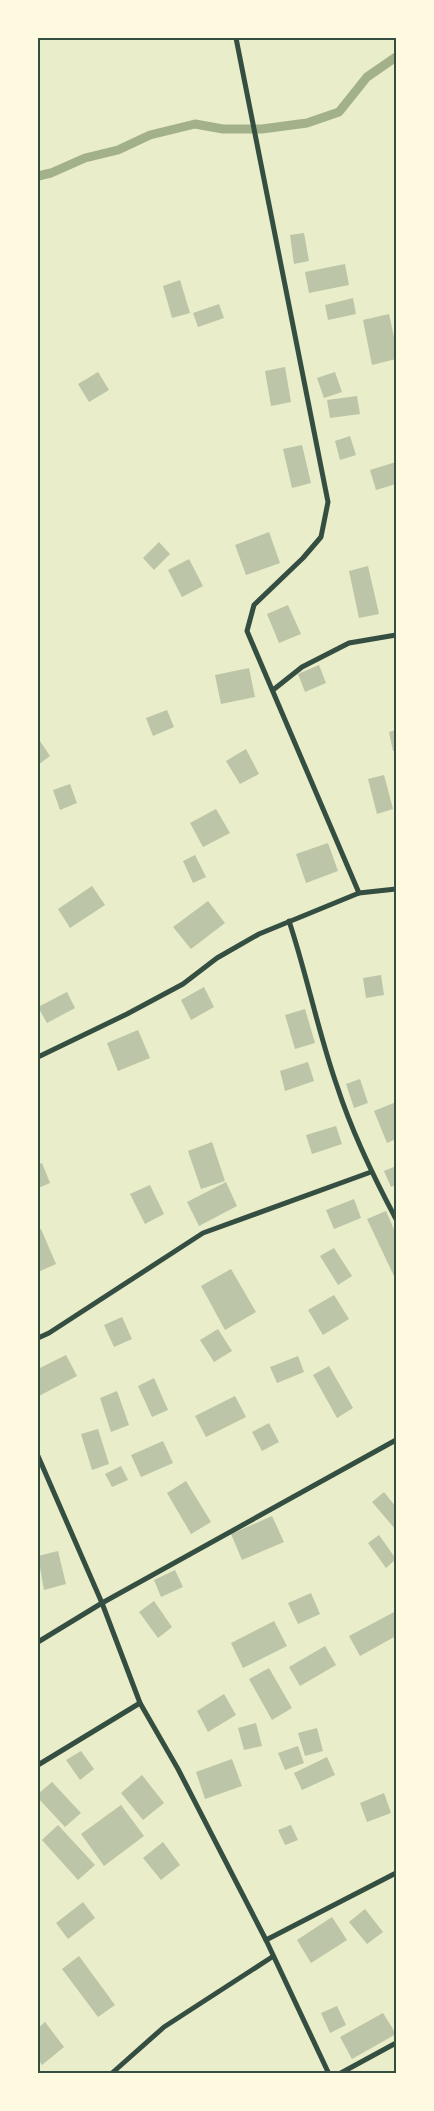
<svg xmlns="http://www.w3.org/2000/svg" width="434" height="2111" font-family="Karla,sans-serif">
	<rect width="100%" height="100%" fill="#e9edc9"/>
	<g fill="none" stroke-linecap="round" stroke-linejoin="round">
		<path stroke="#a3b18a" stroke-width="9" d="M38 176 51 173 85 158 118 150 150 135 195 124 223 129H262L307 123 339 112 367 77 396 57"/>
	</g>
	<g fill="#bcc5a7">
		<path d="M304 233 309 261 294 264 290 235Z"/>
		<path d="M345 264 349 285 309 293 305 272Z"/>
		<path d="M180 280 190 313 172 318 163 286Z"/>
		<path d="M353 298 356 314 328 320 325 305Z"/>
		<path d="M219 304 224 318 198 327 193 313Z"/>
		<path d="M389 314 396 346V359L372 365 363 320Z"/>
		<path d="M285 367 291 402 271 406 265 371Z"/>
		<path d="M98 372 109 390 89 402 78 384Z"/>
		<path d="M335 372 342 392 324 398 317 378Z"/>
		<path d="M357 396 360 414 330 418 327 400Z"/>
		<path d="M350 436 356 455 340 460 335 441Z"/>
		<path d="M302 445 311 483 292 488 283 449Z"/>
		<path d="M396 462V484L376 490 370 470Z"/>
		<path d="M269 532 280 563 246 575 235 545Z"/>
		<path d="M159 542 170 554 154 570 143 558Z"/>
		<path d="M189 559 203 586 182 597 168 570Z"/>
		<path d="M368 566 379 614 359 618 349 571Z"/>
		<path d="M288 605 301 634 279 643 267 614Z"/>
		<path d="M319 665 326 683 305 692 298 674Z"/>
		<path d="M249 668 255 697 221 704 215 675Z"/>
		<path d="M167 710 174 727 153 736 146 718Z"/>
		<path d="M396 730V750L393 751 389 732Z"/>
		<path d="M38 738 50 756 38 765Z"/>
		<path d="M246 749 259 774 240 784 226 761Z"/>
		<path d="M384 775 393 809 377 814 368 779Z"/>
		<path d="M70 784 77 803 60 810 53 790Z"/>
		<path d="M216 809 230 833 203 847 190 823Z"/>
		<path d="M328 843 338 871 306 883 296 854Z"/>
		<path d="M195 855 206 877 193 883 183 861Z"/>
		<path d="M92 886 105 905 70 928 58 909Z"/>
		<path d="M208 901 225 923 191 949 173 927Z"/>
		<path d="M381 975 384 995 366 998 363 978Z"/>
		<path d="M204 987 214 1007 191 1020 181 1000Z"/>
		<path d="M67 992 75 1008 47 1023 38 1007Z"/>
		<path d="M305 1009 315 1043 295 1049 285 1015Z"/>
		<path d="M138 1030 150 1058 118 1071 107 1043Z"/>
		<path d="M308 1062 314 1081 285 1091 280 1071Z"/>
		<path d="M360 1079 368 1103 354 1108 346 1084Z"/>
		<path d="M396 1102V1139L387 1143 374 1111Z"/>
		<path d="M336 1126 342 1144 312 1154 306 1135Z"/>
		<path d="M212 1142 225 1181 201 1189 188 1151Z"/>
		<path d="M42 1163 50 1183 38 1188V1165Z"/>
		<path d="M396 1166V1185L391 1187 384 1171Z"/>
		<path d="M226 1182 237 1206 199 1226 187 1202Z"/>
		<path d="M150 1185 164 1214 145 1224 130 1194Z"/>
		<path d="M354 1199 361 1218 334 1229 326 1210Z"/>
		<path d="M386 1211 396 1234V1275L394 1276 367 1219Z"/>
		<path d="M41 1229 56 1264 38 1272V1230Z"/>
		<path d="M334 1248 352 1276 338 1285 320 1256Z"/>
		<path d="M231 1269 256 1312 225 1330 201 1286Z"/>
		<path d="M334 1295 349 1319 323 1335 308 1310Z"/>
		<path d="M122 1317 132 1339 114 1347 104 1325Z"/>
		<path d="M218 1329 232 1351 214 1362 200 1340Z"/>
		<path d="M66 1355 77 1376 39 1396 38 1392V1369Z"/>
		<path d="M298 1356 304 1372 277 1383 270 1367Z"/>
		<path d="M329 1366 353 1408 337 1418 313 1375Z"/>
		<path d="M154 1378 168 1410 152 1417 138 1386Z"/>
		<path d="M117 1391 129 1425 111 1432 100 1398Z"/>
		<path d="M235 1396 246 1417 206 1437 195 1416Z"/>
		<path d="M269 1423 279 1442 262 1451 252 1432Z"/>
		<path d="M98 1429 109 1464 92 1470 81 1434Z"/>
		<path d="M163 1441 173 1463 141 1477 131 1455Z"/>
		<path d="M121 1466 128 1480 112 1487 105 1474Z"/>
		<path d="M186 1481 211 1522 191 1534 167 1493Z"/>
		<path d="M384 1492 396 1507V1530L372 1502Z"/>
		<path d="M272 1516 284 1542 242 1560 231 1534Z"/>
		<path d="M379 1535 396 1559 386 1568 368 1543Z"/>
		<path d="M58 1551 66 1584 44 1590 38 1556Z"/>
		<path d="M175 1570 183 1587 161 1597 154 1580Z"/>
		<path d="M311 1593 320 1614 298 1624 288 1603Z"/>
		<path d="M154 1601 172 1627 158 1638 139 1612Z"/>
		<path d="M396 1611V1636L360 1656 349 1636Z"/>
		<path d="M274 1621 287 1646 243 1668 231 1643Z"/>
		<path d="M325 1646 336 1665 300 1686 289 1667Z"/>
		<path d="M269 1668 292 1708 272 1720 249 1679Z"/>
		<path d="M224 1694 236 1715 208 1732 197 1711Z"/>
		<path d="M256 1723 262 1746 244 1750 238 1728Z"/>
		<path d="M317 1728 323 1751 305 1756 298 1733Z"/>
		<path d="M298 1746 304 1763 285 1770 278 1753Z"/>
		<path d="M81 1751 94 1769 80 1780 66 1760Z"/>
		<path d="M327 1757 335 1775 302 1790 294 1773Z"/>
		<path d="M232 1759 242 1786 205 1799 196 1772Z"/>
		<path d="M142 1775 164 1803 143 1820 121 1793Z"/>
		<path d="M52 1782 81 1813 65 1827 38 1798V1794Z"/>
		<path d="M384 1793 391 1813 367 1822 360 1803Z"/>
		<path d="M121 1805 144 1836 104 1866 81 1834Z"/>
		<path d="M58 1825 95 1865 78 1880 42 1840Z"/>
		<path d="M291 1825 298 1840 285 1845 278 1830Z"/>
		<path d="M163 1842 180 1865 161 1880 143 1858Z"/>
		<path d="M83 1902 95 1918 68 1939 56 1923Z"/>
		<path d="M365 1909 383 1932 367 1944 349 1922Z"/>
		<path d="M332 1917 347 1940 311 1963 297 1940Z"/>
		<path d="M79 1956 115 2005 98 2017 62 1969Z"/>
		<path d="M337 2006 346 2025 330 2033 321 2013Z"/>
		<path d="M383 2013 396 2034 352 2059 340 2037Z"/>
		<path d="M45 2022 64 2047 42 2065 38 2059V2028Z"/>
	</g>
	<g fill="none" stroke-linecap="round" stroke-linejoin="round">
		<g stroke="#344e41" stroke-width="5">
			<path d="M236 38 328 502 321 537 303 558 254 605 247 631 359 893"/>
			<path d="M273 690 302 667 349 643 396 635"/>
			<path d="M289 921C307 975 318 1032 337 1086 352 1132 373 1176 396 1219"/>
			<path d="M38 1057 127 1014 183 984 217 958 259 934 359 893 396 889"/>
			<path d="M38 1338 49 1333 203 1233 371 1172"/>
			<path d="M38 1456 102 1603 140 1703 178 1769 266 1940 329 2074"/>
			<path d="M38 1642 102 1603 396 1440"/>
			<path d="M38 1765 140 1703"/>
			<path d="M266 1940 396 1873"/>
			<path d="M111 2074 164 2027 272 1957"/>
			<path d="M339 2074 396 2043"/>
		</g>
	</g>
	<rect width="434" height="2111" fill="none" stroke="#fefae0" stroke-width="78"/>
	<rect x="39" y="39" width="356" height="2033" fill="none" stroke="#344e41" stroke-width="2"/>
</svg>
